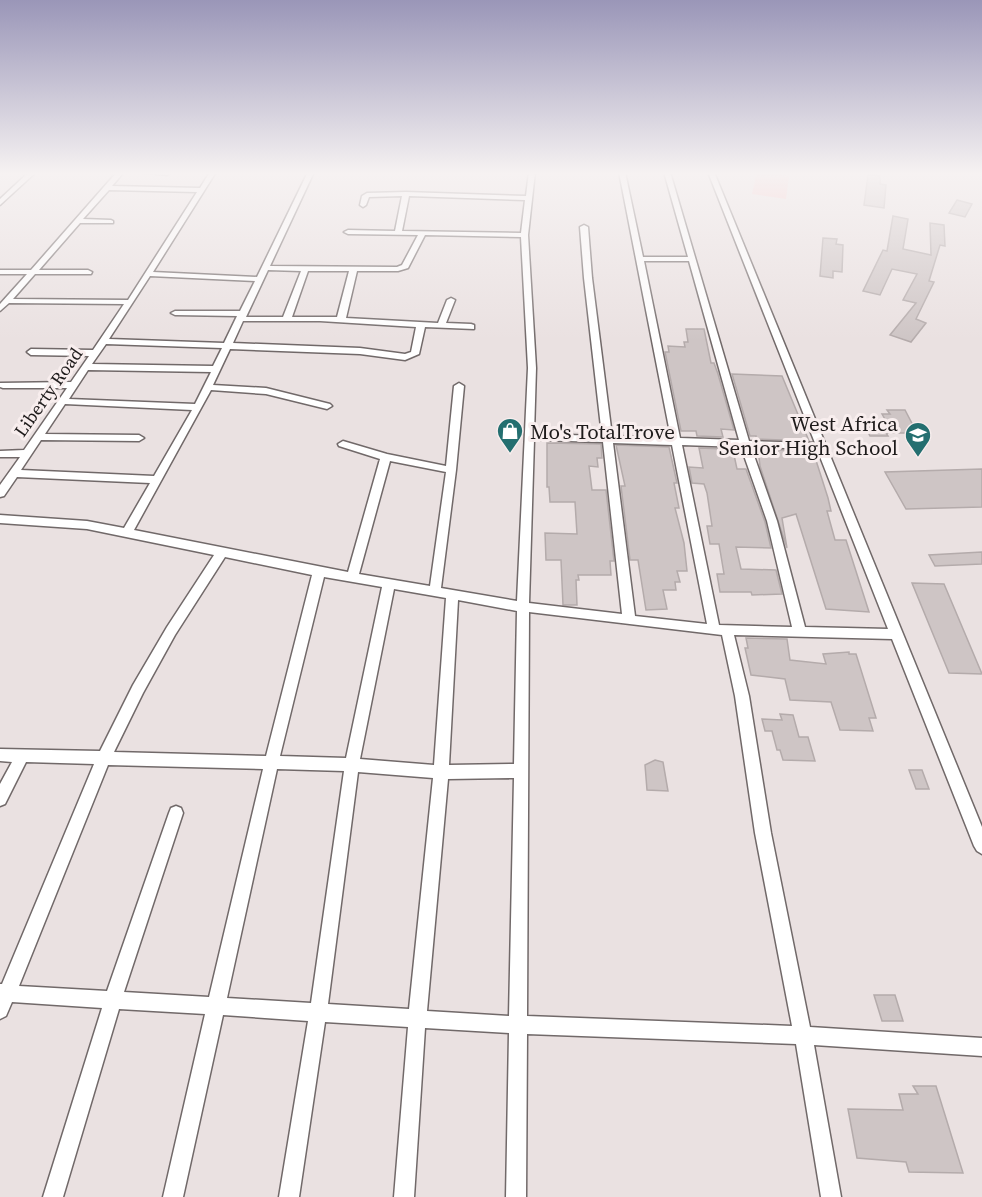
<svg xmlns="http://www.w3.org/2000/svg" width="982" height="1197" font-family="'Source Serif 4',serif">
	<rect width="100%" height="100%" fill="#eae1e1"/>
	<path fill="#fcbfc1" d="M757 172 789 176 786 199 752 194Z"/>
	<g fill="#cec5c5" stroke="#b4abab" stroke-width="1.5">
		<path d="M868 175 880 176V184L886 185 884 208 864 205Z"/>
		<path d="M957 200 972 204 965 217 949 213Z"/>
		<path d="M893 216 908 219 903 249 931 255 930 223 944 225 945 246 940 245 929 281 934 282 916 319 926 323 911 342 890 335 916 303 903 300 917 274 892 269 880 295 863 291 883 250 887 251Z"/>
		<path d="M823 238 837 239 836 244 843 245 842 272 833 271V278L820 276Z"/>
		<path d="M686 329H704L711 363H714L718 374 734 430 721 429 723 437 697 436 696 431H681L665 352H669L668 346 685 347 684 342H688Z"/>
		<path d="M732 374 782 376 809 441 756 439V436H750Z"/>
		<path d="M887 410H905L917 433H886L888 436H870L862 420 886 421 882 414H890Z"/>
		<path d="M547 443 601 444 602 458H597L598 467 589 466 592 490H606L614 561H610L611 575H578L579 580H576L577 605H563L561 560H546L545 533 577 534 575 502H550L549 487H547Z"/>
		<path d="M616 445 669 447 677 483H674L679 508H675L684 543 687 571H677L680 582H675L676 590H663L667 609 646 610 638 560H630L621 486H625Z"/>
		<path d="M699 448 725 449 726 454 734 455 737 469H746L765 522 771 548 736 547 741 569 776 570 782 594 752 595 751 592H720L717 574H724L719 544H710L707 526H712L707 493 704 484 692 483 689 467 703 468Z"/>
		<path d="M758 449 813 451 828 498 831 511H827L835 540H846L869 612 826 609 796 514 782 518 787 548 760 466Z"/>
		<path d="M982 469V507L906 509 885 472Z"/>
		<path d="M982 552V564L935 566 929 555Z"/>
		<path d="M912 583 944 584 982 674 949 673Z"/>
		<path d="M746 638 787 639 790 660 826 664 823 654 849 652V654H856L876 718H869L873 731 840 730 831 702 790 700 785 679 751 675 745 648H748Z"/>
		<path d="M780 714 793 715 799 737H808L815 761 783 760 780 750H777L772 731H765L762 719 782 720Z"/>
		<path d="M655 760 663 762 668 791 647 790 645 765Z"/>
		<path d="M909 770H922L929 789H916Z"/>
		<path d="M874 995H895L903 1021H882Z"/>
		<path d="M913 1086H936L963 1173 909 1172 906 1162 857 1158 848 1109 903 1110 899 1094H918Z"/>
	</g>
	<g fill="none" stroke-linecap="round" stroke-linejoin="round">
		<g stroke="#716969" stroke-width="3">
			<g id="minor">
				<path d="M29 172H36L0 205V199Z"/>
				<path d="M117 172H124L112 186 200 188 210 172H216L153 272 257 277 308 172H314L270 266 397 267 402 265 418 235 348 234 344 232 348 230 395 231 402 196 369 197 366 205 363 207 360 205 362 196 367 193 406 192 526 196 529 172H535L528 235 536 368 534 434 602 436 584 278 580 227 584 225 588 227 592 278 612 436 671 438 619 172H625L643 257H688L664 172H670L749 441 815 443 708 172H714L982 827V854L977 851 974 846 892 639 734 635 749 696 771 833 810 1027 982 1038V1056L814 1045 841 1197H821L796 1044 527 1034 526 1197H506L509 1033 425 1028 414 1197H394L408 1027 325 1022 299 1197H279L308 1021 223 1015 183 1197H163L205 1014 119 1009 63 1197H43L102 1008 12 1002 6 1016 0 1019V984H2L94 764 26 762 5 804 0 806V784L12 762 0 761V749L100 751 133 685 167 627 214 555 87 529 0 523V515L87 521 124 528 150 483 17 477 4 496 0 497V485L20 457H0V451L24 450 67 388H3L0 387V383L71 382 89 356 31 355 27 352 31 349 93 350 124 304 9 303 0 311V304L27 274H0V270H31ZM109 190 197 192 128 300 13 299 35 274H91L92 272 88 270H39L80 223H113V221L111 220 83 219ZM409 196 525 200 521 233 402 231ZM425 235 521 237 528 368 517 601 441 588 456 470 464 386 459 383 454 386 446 466 387 454 343 441 338 444 339 446 380 459 348 572 134 530 211 390 266 394 327 409 332 406 330 404 266 388 213 385 230 349 360 354 405 360 419 354 425 327 474 329V325L471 324 446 323 455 300 451 298 447 300 438 323 346 318 357 271H398L408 268ZM644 261H689L739 440 680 438ZM268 270 301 271 283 317H246ZM308 271H349L337 317H292ZM150 276 255 281 240 311H175L171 313 175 315 237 316 224 343 109 339ZM243 321H320L416 327 411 352 405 354 360 348 233 343ZM106 344 222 348 213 366 92 364ZM88 370 211 372 195 404 69 399ZM65 404 192 410 154 476 21 470 41 440 139 441 144 438 139 435 45 434ZM534 440 603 442 622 614 529 603ZM613 443 672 445 707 624 635 616ZM682 445 741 447 767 521 792 627 719 625ZM751 447 817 449 888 629 805 627 777 521ZM390 461 446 472 430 586 359 574ZM225 557 312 575 266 756 114 752 143 693 175 635ZM324 577 382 587 346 758 280 756ZM394 589 446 598 434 765 360 759ZM458 600 517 611 514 764 449 765ZM529 612 722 635 735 696 755 833 792 1026 527 1016ZM108 765 263 769 209 997 124 992 183 813 181 808 176 806 171 808 169 813 107 991 19 986ZM277 769 344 771 311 1003 227 998ZM358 772 433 778 409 1009 328 1004ZM514 778 509 1016 427 1011 448 779Z"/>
				<path d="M138 172H170V173L167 175Z"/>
			</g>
		</g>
		<use href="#minor" fill="#fff" fill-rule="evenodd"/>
	</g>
	<linearGradient id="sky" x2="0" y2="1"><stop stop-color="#9a96b8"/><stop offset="0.51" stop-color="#f6f2f2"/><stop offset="1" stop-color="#f6f2f2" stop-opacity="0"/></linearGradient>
	<rect width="982" height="340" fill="url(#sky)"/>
	<defs>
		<g id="shop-pin" transform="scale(1.35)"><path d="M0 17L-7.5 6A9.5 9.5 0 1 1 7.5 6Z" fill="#246f70" stroke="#f8eeee"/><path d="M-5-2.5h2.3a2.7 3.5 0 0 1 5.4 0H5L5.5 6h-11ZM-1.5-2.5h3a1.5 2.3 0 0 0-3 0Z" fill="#fff"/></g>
		<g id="school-pin" transform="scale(1.35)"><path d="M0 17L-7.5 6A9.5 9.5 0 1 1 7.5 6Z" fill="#246f70" stroke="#f8eeee"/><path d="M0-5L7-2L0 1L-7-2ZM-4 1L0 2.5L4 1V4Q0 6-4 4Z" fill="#fff"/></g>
	</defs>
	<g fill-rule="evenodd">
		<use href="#shop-pin" x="510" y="431"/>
		<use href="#school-pin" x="918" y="435"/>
	</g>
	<g text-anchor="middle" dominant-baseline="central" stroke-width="6" stroke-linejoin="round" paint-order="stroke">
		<g font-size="18" fill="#1e1b1b" stroke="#f8eeee">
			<text transform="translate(48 392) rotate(-55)">Liberty Road</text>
		</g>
		<g font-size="21" fill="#1e1b1b" stroke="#f8eeee" text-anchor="end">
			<text x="898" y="423">West Africa<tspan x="898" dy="24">Senior High School</tspan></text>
			<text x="530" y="431" text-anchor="start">Mo's TotalTrove</text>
		</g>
	</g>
</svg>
